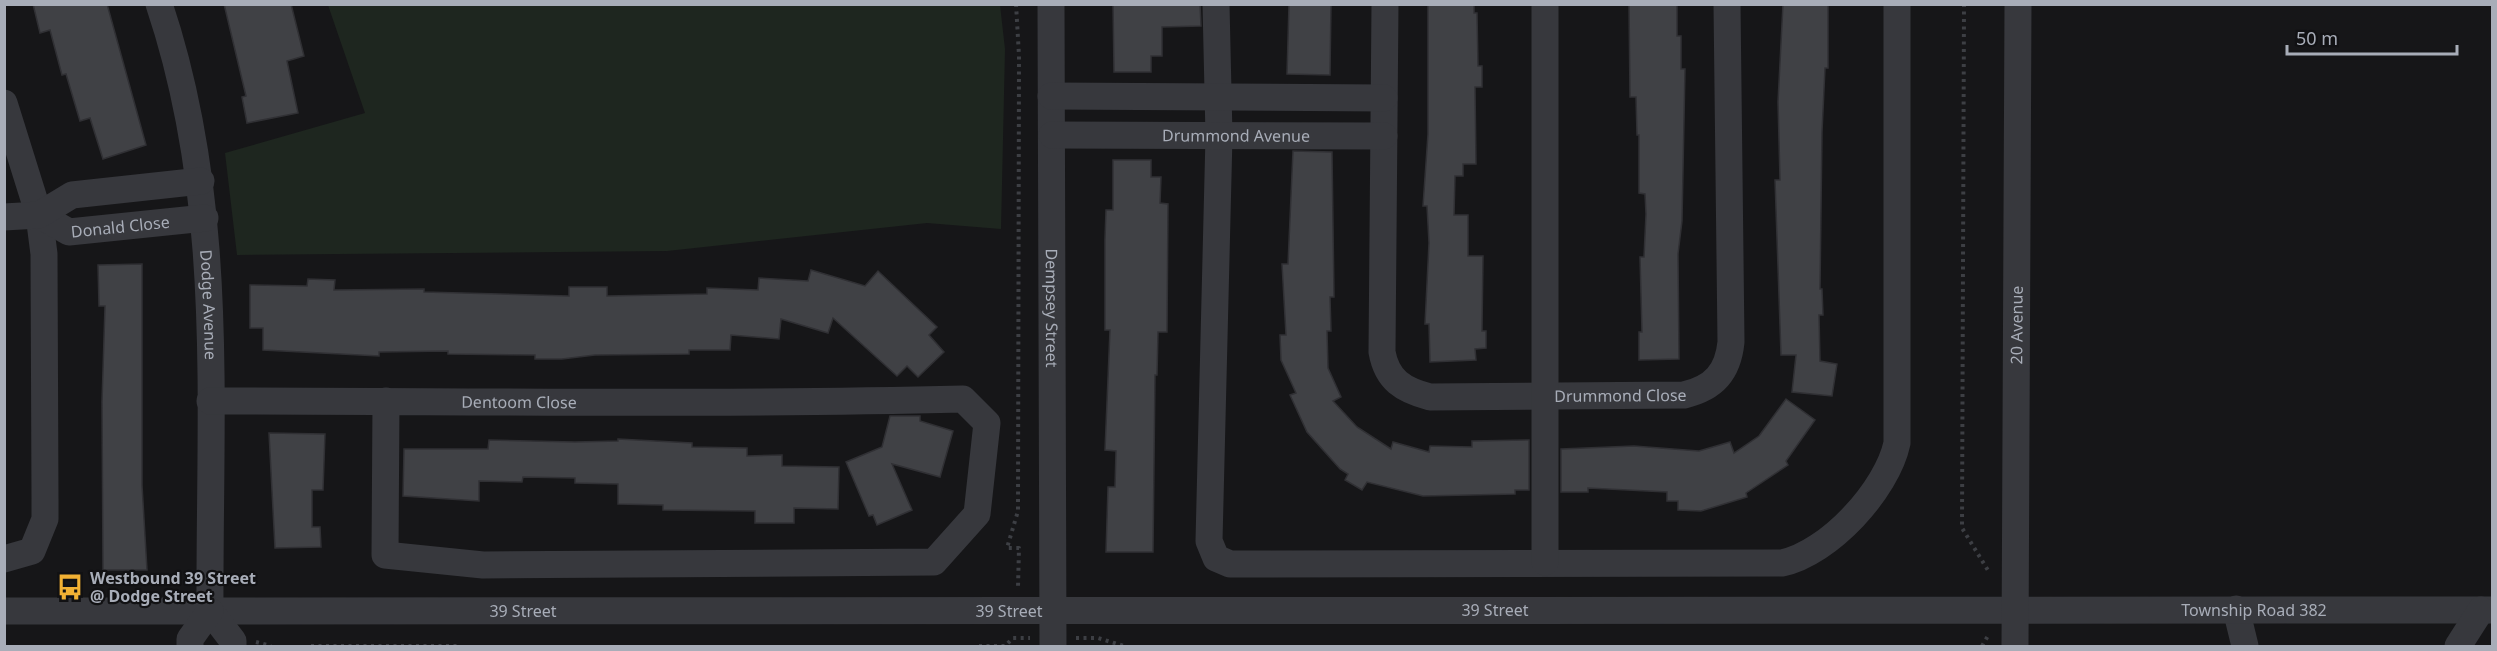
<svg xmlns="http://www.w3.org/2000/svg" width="2497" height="651" font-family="'Noto Sans',sans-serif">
	<rect width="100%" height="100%" fill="#161618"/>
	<path fill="#1e261f" d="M328 5H1000L1005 49 1001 229 927 223 667 251 237 255 225 153 365 113Z"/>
	<g fill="#404145" stroke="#303034" stroke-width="1.5">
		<path d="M33 4H107L146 145 103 159 90 118 80 121 66 74 62 75 50 30 40 33Z"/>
		<path d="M224 4H291L304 56 287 61 298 113 247 123 242 97 246 96Z"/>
		<path d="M1113 4H1200L1201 26 1162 27V56H1151V72H1114Z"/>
		<path d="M1289 4H1331L1330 75 1287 74Z"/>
		<path d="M1428 4H1474V13H1477L1478 66H1482V87H1475L1476 164H1463V176H1455L1454 215H1468V256H1483L1482 331H1486V348L1475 349 1476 360 1430 362 1429 324H1425L1429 243 1427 206H1423L1428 134Z"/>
		<path d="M1629 4H1677V36H1681V69H1685L1682 221 1678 254 1679 359 1639 360V332H1642L1640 257H1644L1646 214 1645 194 1639 193V135H1637L1636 97H1630Z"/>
		<path d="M1783 4H1828V68H1825L1822 132 1820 289H1822L1823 315H1819L1820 361 1837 364 1832 396 1792 392 1796 355H1781L1775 180H1780L1778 102Z"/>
		<path d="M1293 151 1332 152 1334 297H1330L1331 331H1327L1328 368 1341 397 1333 401 1357 427 1391 449 1393 442 1429 452 1430 446 1472 447V441L1529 440V490H1515V494L1423 496 1367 482 1362 490 1345 480 1348 474 1340 469 1307 432 1290 395 1296 393 1281 360 1280 335H1286L1282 264H1288Z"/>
		<path d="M1113 160H1151V177H1161L1160 203 1168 204 1167 332H1158L1157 375H1155L1153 552H1106L1108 487H1115L1116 451 1105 450 1110 330H1105V239L1106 210H1113Z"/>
		<path d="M142 264V485L147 570H103L102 402 105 306H99L98 265Z"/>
		<path d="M811 270 865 286 878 271 937 327 929 335 944 352 918 377 907 366 897 376 833 318 828 333 781 319 779 339 731 335 730 350H689V354L595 355 562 359H535V355L448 354V351L379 352V356L263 350V328H250V285L307 286 308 279 335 280 334 290 424 289V292L569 296V287H607V296L707 294V288L758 290 759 278 808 281Z"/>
		<path d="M1786 399 1815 420 1786 461 1788 465 1746 493 1747 497 1701 511 1678 510V501H1667V492L1588 488V492H1561V449L1634 446 1699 451 1730 442 1734 453 1759 436Z"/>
		<path d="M890 416H920V421L953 431 940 477 892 464 912 510 877 525 873 515 869 516 846 462 882 447Z"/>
		<path d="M269 433 325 434 323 490H312V527H320L321 547 275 548Z"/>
		<path d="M618 439 692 443V447L747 448V456L782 455V466L839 467 838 509 794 508V523H755V511L663 510V505L618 504V484L575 483V478L523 477 522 482 479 481V501L403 496 404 449H488L489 440 575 442 618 441Z"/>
	</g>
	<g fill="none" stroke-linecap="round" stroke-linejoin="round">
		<g stroke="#3d3f44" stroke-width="4" stroke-dasharray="3 4.5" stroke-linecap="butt">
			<path d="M1016 4 1019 56 1018 511 1007 548H1019L1018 587"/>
			<path d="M1964 4 1962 528 1989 572"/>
			<path d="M1076 638H1098L1124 646"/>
			<path d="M256 642 271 646"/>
			<path d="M311 646H457"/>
			<path d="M979 646H1005L1013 638H1030"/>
			<path d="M1982 646 1989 634"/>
		</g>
		<g stroke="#37383d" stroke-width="27">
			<path id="s1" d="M159 4C226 203 209 405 210 611"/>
			<path id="s2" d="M1051 4 1053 646"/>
			<path d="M1216 4 1219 136 1209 541 1216 558 1230 564 1782 563C1829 553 1887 490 1897 443V4"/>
			<path id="s3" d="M1385 4 1382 352C1387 380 1403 390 1430 397L1684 395C1714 388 1728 372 1731 342L1727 4"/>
			<path d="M1545 4V562"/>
			<path d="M1051 96 1384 98"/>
			<path d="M4 103 39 215 44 254 45 499V519L32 551 4 559"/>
			<path id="s4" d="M1052 135 1384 136"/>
			<path id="s5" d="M39 215 69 232 205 218"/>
			<path d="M4 217 39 215 72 195 201 181"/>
			<path id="s6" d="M210 401C461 401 712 405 963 399L987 423 977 514 934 562 483 565 385 555 386 401"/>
			<path d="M2236 609 2245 646"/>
			<path id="s7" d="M4 611 2492 610"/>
			<path d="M210 611 233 641V646"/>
			<path d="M190 646V639L210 611"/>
			<path id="s8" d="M2015 646 2018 4"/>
			<path d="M2458 646 2481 610"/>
		</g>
	</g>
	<defs>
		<g id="bus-bare" transform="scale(2.07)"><path d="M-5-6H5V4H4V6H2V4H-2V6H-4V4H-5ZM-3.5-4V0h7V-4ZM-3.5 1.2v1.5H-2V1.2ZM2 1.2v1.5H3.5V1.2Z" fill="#f2b134" stroke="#111113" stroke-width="2.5" paint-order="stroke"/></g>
	</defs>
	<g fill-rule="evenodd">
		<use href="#bus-bare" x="70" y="587"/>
	</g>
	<g text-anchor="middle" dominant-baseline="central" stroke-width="4.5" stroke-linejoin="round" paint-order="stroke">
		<g font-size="16" fill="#a8adb8" stroke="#111113">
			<text stroke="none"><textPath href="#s4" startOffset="184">Drummond Avenue</textPath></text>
			<text stroke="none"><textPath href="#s5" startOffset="86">Donald Close</textPath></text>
			<text stroke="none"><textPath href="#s1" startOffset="306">Dodge Avenue</textPath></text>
			<text stroke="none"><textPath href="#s2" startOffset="304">Dempsey Street</textPath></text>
			<text stroke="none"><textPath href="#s8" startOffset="321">20 Avenue</textPath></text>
			<text stroke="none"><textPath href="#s3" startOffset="609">Drummond Close</textPath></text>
			<text stroke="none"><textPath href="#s6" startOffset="309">Dentoom Close</textPath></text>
			<text stroke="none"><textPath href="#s7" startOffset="2250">Township Road 382</textPath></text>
			<text stroke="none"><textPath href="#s7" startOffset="519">39 Street</textPath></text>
			<text stroke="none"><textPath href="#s7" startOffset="1005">39 Street</textPath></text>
			<text stroke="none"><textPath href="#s7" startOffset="1491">39 Street</textPath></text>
		</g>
		<g font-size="16" font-weight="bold" fill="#a8adb8" stroke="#111113" text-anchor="start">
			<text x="90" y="578">Westbound 39 Street<tspan x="90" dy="18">@ Dodge Street</tspan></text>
		</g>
	</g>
	<rect width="2497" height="651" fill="none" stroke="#a8adb8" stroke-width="12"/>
	<path d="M2287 45v9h170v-9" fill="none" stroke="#a8adb8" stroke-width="3"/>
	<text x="2296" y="45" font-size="18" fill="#a8adb8" stroke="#111113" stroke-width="4.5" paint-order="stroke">50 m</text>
</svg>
